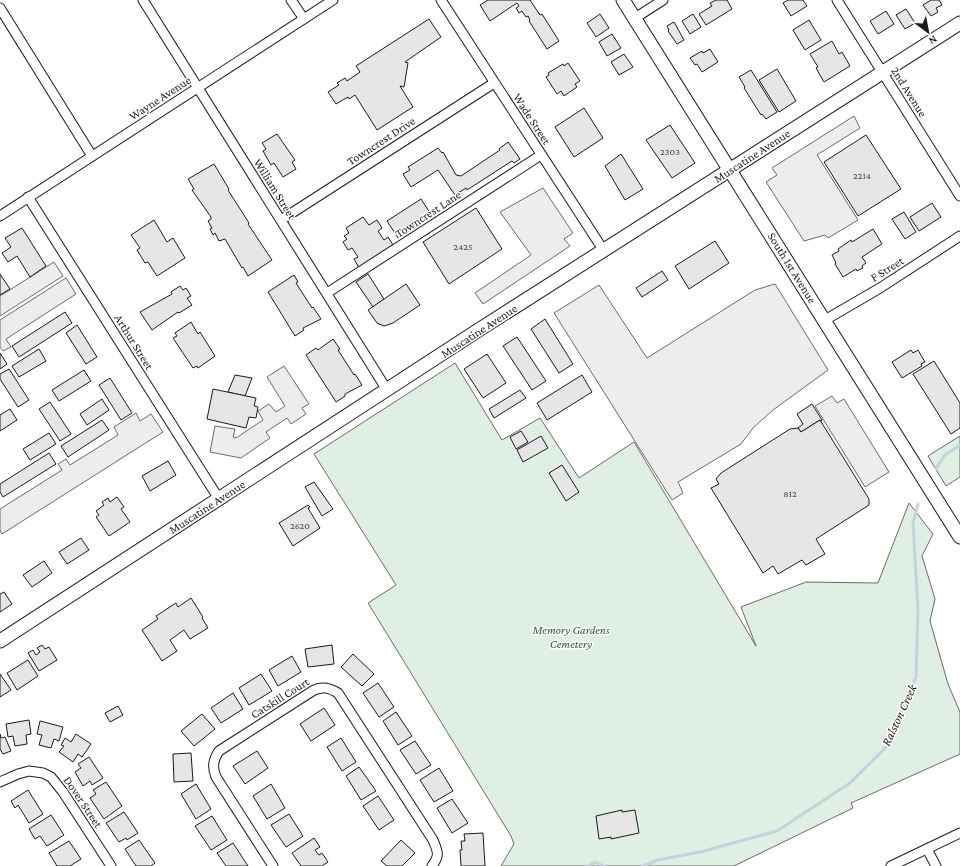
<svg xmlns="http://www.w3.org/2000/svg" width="960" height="866" font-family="'Crimson Pro',serif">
	<rect width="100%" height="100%" fill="#fff"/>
	<g fill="#e0efe3" stroke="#6a6a6a">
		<path d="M455 363 502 440 540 418 579 478 634 442 756 646 741 607 806 582 878 583 909 503 933 534 922 556 935 599 930 621 948 684 960 712V754L851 803 853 808 734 866H501L514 844 511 836 368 603 396 585 314 454Z"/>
		<path d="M960 436V477L946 486 928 456Z"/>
	</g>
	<g fill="#ededed" stroke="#6a6a6a">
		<path d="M854 116 860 128 817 155 858 220 828 238 825 235 804 241 766 182 777 175 772 168Z"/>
		<path d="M543 188 573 233 564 239 570 246 483 304 475 293 531 255 500 212Z"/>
		<path d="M54 262 63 276 0 316V296Z"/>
		<path d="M66 278 76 294 6 339 11 347 3 351 0 347V320Z"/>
		<path d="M775 284 828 370 773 410 753 428 741 444 678 482 683 493 672 500 554 313 599 285 647 358 755 290Z"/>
		<path d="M284 366 309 404 302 408 306 414 291 424 287 418 266 432 270 438 241 458 210 452 215 426 235 429 233 437 236 438 263 420 258 411 269 404 276 412 285 406 267 377Z"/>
		<path d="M832 396 837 403 844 399 889 472 865 487 815 406Z"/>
		<path d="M136 413 140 421 151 414 163 432 2 534 0 530V509L62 470 58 464 66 459 70 465 118 435 114 427Z"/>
	</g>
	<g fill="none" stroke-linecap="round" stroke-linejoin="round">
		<g stroke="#c6d2dc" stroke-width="3">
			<path d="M936 469 945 455 960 445"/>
			<path d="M588 866 595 862 604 866"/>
			<path d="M643 866 658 860 700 852 777 831 850 783 886 747 916 677 918 609 913 523 918 504"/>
		</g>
	</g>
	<g fill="#e6e6e6" stroke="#1a1a1a">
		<path d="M488 0H530L540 15 542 14 559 41 547 49 529 21 530 20 528 16 526 17 522 11 519 13 516 8 519 6 517 3 490 21 480 5Z"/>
		<path d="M716 0H727L732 9 706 25 699 14 712 6 710 3Z"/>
		<path d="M788 0H803L807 6 791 16 783 3Z"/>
		<path d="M931 0H939L942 5 936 8 938 12 931 16 923 5Z"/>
		<path d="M906 9 915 23 905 29 896 15Z"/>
		<path d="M886 11 894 24 878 34 870 21Z"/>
		<path d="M600 14 609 28 596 37 587 23Z"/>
		<path d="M693 14 701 27 690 34 682 21Z"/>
		<path d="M429 19 441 37 405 62 408 63 404 87 400 86 413 107 377 130 355 95 349 99 348 97 336 104 328 92 339 85 337 83 345 78 347 81 360 72 356 66Z"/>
		<path d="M809 20 821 40 805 50 793 30Z"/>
		<path d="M674 22 684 40 677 44 668 31 669 30 667 26Z"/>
		<path d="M612 34 621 48 607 56 599 42Z"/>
		<path d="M832 41 839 54 842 52 850 66 824 82 816 68 818 67 810 54Z"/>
		<path d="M710 49 718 62 702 72 697 64 695 65 690 58 702 51 703 53Z"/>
		<path d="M624 54 633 67 619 75 611 62Z"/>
		<path d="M568 63 580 81 575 84 577 87 564 96 561 91 557 94 546 77 549 75 548 73 563 64 564 66Z"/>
		<path d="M777 69 796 101 779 112 759 80Z"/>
		<path d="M751 70 777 112 766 119 762 114 761 115 744 88 745 87 739 77Z"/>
		<path d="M584 108 603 138 574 157 555 127Z"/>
		<path d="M670 125 695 163 672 178 646 140Z"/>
		<path d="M277 134 295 160 292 162 296 169 283 177 274 163 271 165 263 151 266 149 262 143Z"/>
		<path d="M866 135 901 189 858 216 824 162Z"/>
		<path d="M508 142 520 159 514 163 512 161 467 190 466 188 455 195 438 170 411 187 403 174 410 170 408 167 438 148 442 153 443 152 456 175 461 176 500 150 499 149Z"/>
		<path d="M621 154 643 189 625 200 605 166Z"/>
		<path d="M214 164 229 189 228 190 249 223 248 224 272 260 248 276 243 267 242 268 225 239 219 241 215 233 213 235 210 229 212 228 208 221 211 219V217L192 190 194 189 188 179Z"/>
		<path d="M421 199 432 216 398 238 387 221Z"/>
		<path d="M932 203 941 217 919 231 910 217Z"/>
		<path d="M476 208 502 249 449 284 423 242Z"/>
		<path d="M904 212 916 232 905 239 892 219Z"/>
		<path d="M363 217 369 225 377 220 382 228 378 231 384 240 388 237 393 245 359 268 354 259 358 257 352 248 348 250 343 242 347 239 344 236 349 233 346 228Z"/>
		<path d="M154 220 167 242 173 238 185 258 157 276 148 262 145 263 137 250 140 248 131 235Z"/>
		<path d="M22 228 46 266 30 277 17 256 8 262 2 253 11 247 5 238Z"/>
		<path d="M873 229 882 244 862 257 866 263 862 266 863 268 857 271 856 269 843 277 835 264 836 263 832 255 839 251 838 249 851 240 852 242Z"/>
		<path d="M715 241 729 263 689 289 675 266Z"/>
		<path d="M662 271 668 280 642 297 636 288Z"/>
		<path d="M0 274 10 289 0 295Z"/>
		<path d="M368 274 384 299 373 307 356 282Z"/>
		<path d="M294 275 298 282 296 283 312 308 313 307 321 319 303 328 304 330 295 336 268 292Z"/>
		<path d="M406 284 420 305 393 323 384 326 377 323 368 310Z"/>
		<path d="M180 286 183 290 186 288 191 296 187 298 192 305 179 313 178 312 152 330 140 312 172 294 171 292Z"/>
		<path d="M65 312 72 323 19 357 12 346Z"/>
		<path d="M545 319 573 364 559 373 531 329Z"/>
		<path d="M191 322 198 334 200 332 215 356 198 368 197 366 193 368 173 338 177 336 175 333Z"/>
		<path d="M77 325 97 357 86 364 66 333Z"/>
		<path d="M517 337 546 381 532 390 503 346Z"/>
		<path d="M333 339 340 349 338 350 354 375 355 374 362 385 345 394V396L336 402 306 355 316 348 318 350Z"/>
		<path d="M39 349 46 361 19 377 12 366Z"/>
		<path d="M911 350 913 353 918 350 925 362 921 364 922 366 902 378 892 362Z"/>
		<path d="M0 353 7 364 0 369Z"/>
		<path d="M487 354 506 383 483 398 464 369Z"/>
		<path d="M934 361 960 403V428L951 434 913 374Z"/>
		<path d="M9 369 29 400 18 407 0 379V374Z"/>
		<path d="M84 370 91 381 59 401 52 390Z"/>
		<path d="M235 375 252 378 245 396 228 392Z"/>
		<path d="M582 375 592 392 547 420 537 403Z"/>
		<path d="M110 378 132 413 121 420 99 385Z"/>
		<path d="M213 389 256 398 254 406 258 407 256 418 249 417 246 428 207 419Z"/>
		<path d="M520 390 526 398 494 418 489 409Z"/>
		<path d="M102 399 109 410 87 425 80 414Z"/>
		<path d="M50 402 71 434 60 441 39 409Z"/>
		<path d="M812 404 822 420 821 421 820 420 801 432 798 428 803 424 797 414Z"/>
		<path d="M10 409 17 420 0 431V415Z"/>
		<path d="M102 420 109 430 68 457 61 446Z"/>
		<path d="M820 420 869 499V505L816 539 825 554 806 565 802 560 778 574 773 566 763 573 711 488 719 484 716 479 721 473 790 429 798 428 801 432Z"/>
		<path d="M521 431 528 442 516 449 510 437Z"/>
		<path d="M49 433 56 444 30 460 23 449Z"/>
		<path d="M541 436 548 448 523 462 517 450Z"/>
		<path d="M49 453 56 464 3 497 0 492V484Z"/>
		<path d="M168 461 176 475 150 491 142 476Z"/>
		<path d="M562 465 579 492 566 501 549 473Z"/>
		<path d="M314 482 333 509 322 516 305 487Z"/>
		<path d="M117 497 124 507 121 509 130 522 109 536 96 517 99 515 96 511 104 505 102 502 108 498 110 502Z"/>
		<path d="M308 505 310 507 308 508 320 528 293 546 279 523Z"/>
		<path d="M81 538 89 550 67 564 59 552Z"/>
		<path d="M44 561 52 573 32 587 23 575Z"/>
		<path d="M4 592 12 604 0 612V594Z"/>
		<path d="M191 598 203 617 202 618 208 628 190 639 184 630 170 640 177 651 162 661 142 630 158 619 156 616 176 603 178 607Z"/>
		<path d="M42 645 45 649 49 647 57 660 39 671 28 653 33 650 36 655 40 652 37 648Z"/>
		<path d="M332 645 334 664 308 667 305 649Z"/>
		<path d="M353 654 374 674 362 686 341 667Z"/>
		<path d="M292 656 301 672 278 686 269 670Z"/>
		<path d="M28 660 38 676 17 690 7 673Z"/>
		<path d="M0 674 11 690 0 697Z"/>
		<path d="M261 674 272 691 249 705 239 688Z"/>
		<path d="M378 683 394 707 379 717 363 693Z"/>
		<path d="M233 693 243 709 221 723 211 708Z"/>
		<path d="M118 706 123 715 110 722 105 713Z"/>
		<path d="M324 708 335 725 311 741 300 724Z"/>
		<path d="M396 712 412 736 398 745 383 721Z"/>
		<path d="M202 714 215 729 194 746 181 731Z"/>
		<path d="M29 720 31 734 26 735 27 744 15 746 13 736 8 737 6 724Z"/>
		<path d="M40 721 63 727 59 741 54 739 51 748 39 745 42 735 37 734Z"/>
		<path d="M0 734 1 738 5 737 11 751 3 754 0 749Z"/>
		<path d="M76 734 91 744 82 757 78 754 73 762 59 752 64 746 61 745 65 738 71 742Z"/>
		<path d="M341 738 356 762 342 771 327 747Z"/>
		<path d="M415 741 431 765 416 774 400 750Z"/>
		<path d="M257 751 268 768 245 784 233 766Z"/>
		<path d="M191 753 193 781 174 782 173 754Z"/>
		<path d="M89 757 103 778 92 785 90 781 83 786 75 772 81 768 78 764Z"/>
		<path d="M359 767 376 791 361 800 346 776Z"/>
		<path d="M439 768 453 791 434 802 420 780Z"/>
		<path d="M106 782 122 806 104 819 90 798 96 794 93 790Z"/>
		<path d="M196 784 211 809 196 819 181 794Z"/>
		<path d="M271 784 285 808 267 819 253 796Z"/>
		<path d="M28 790 43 814 29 823 18 805 15 808 11 801Z"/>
		<path d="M378 796 394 820 379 830 363 806Z"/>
		<path d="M452 799 468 823 452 833 437 808Z"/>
		<path d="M622 810V812L635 810 639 833 611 839V837L599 839 596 816Z"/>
		<path d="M124 812 138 833 127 840 126 838 119 842 106 823Z"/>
		<path d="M289 814 303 836 286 847 271 825Z"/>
		<path d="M51 815 64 835 47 846 40 836 35 839 29 829Z"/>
		<path d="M212 816 227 840 211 850 195 826Z"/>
		<path d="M483 833 485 866H461L460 850H462L461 841H465L464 834Z"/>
		<path d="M314 838 320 847 315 850 319 855 322 853 328 862 322 866H301L292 853Z"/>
		<path d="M139 840 155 863 151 866H136L125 849Z"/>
		<path d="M401 840 415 853 402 866H387L381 861Z"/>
		<path d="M69 841 81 859 70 866H57L49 853Z"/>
		<path d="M233 843 248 866H226L217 853Z"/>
	</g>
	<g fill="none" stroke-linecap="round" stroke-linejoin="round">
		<g stroke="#1a1a1a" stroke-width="11">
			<g id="minor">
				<path d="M143 0 387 390"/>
				<path d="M291 0 304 19"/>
				<path d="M441 0 604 251"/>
				<path d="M837 0 960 196"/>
				<path d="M0 8 92 156"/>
				<path d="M635 18 663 0"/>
				<path d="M28 197 219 499"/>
				<path d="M0 216 333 0"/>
				<path d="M281 220 494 83"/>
				<path d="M327 293 541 155"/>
				<path d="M825 320 880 288 960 236"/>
				<path d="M0 782 18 774 29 771 43 773 51 777 63 792 111 866"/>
				<path d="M927 849 936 866"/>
				<path d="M273 866 216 777C212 767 213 760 219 751L314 690C323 686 330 688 338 693L433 840C438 852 440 855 432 866"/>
				<path d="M891 866 960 833"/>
			</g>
		</g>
		<g stroke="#1a1a1a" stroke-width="15">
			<g id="secondary">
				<path d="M623 0 960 537"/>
				<path d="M0 641 477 331 960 23"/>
			</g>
		</g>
		<use href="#minor" stroke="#fff" stroke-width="9"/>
		<use href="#secondary" stroke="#fff" stroke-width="13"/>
	</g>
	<g text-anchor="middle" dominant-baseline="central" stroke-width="3" stroke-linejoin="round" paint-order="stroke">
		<g font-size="10" fill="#4d4d4d">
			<text x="670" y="151">2303</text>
			<text x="862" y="175">2214</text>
			<text x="463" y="246">2425</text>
			<text x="790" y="493">812</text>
			<text x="300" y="525">2620</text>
		</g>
		<g font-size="12" fill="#1a1a1a" stroke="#fff">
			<text transform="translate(909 92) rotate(58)">2nd Avenue</text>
			<text transform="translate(160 98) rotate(-33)">Wayne Avenue</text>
			<text transform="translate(532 119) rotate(57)">Wade Street</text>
			<text transform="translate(381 141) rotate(-33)">Towncrest Drive</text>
			<text transform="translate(752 156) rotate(-33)">Muscatine Avenue</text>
			<text transform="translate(275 189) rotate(58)">William Street</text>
			<text transform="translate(428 214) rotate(-33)">Towncrest Lane</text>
			<text transform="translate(792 268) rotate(58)">South 1st Avenue</text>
			<text transform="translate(887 269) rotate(-32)">F Street</text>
			<text transform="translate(479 331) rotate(-33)">Muscatine Avenue</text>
			<text transform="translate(134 342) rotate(58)">Arthur Street</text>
			<text transform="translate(207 507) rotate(-33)">Muscatine Avenue</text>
			<text transform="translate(280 698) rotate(-32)">Catskill Court</text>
			<text transform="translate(83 802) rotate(56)">Dover Street</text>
		</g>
		<g font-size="12" font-style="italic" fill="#2b5a34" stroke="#fff">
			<text x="571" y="630">Memory Gardens<tspan x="571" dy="14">Cemetery</tspan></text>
		</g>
		<g font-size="13" font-style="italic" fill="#1a1a1a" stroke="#fff">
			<text transform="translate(899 715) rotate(-65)">Ralston Creek</text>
		</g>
	</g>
	<g transform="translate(928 32) rotate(148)" stroke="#ffffff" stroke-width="3" paint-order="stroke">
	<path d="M0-3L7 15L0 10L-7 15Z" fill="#1a1a1a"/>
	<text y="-6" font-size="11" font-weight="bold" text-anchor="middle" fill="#1a1a1a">N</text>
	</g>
</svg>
